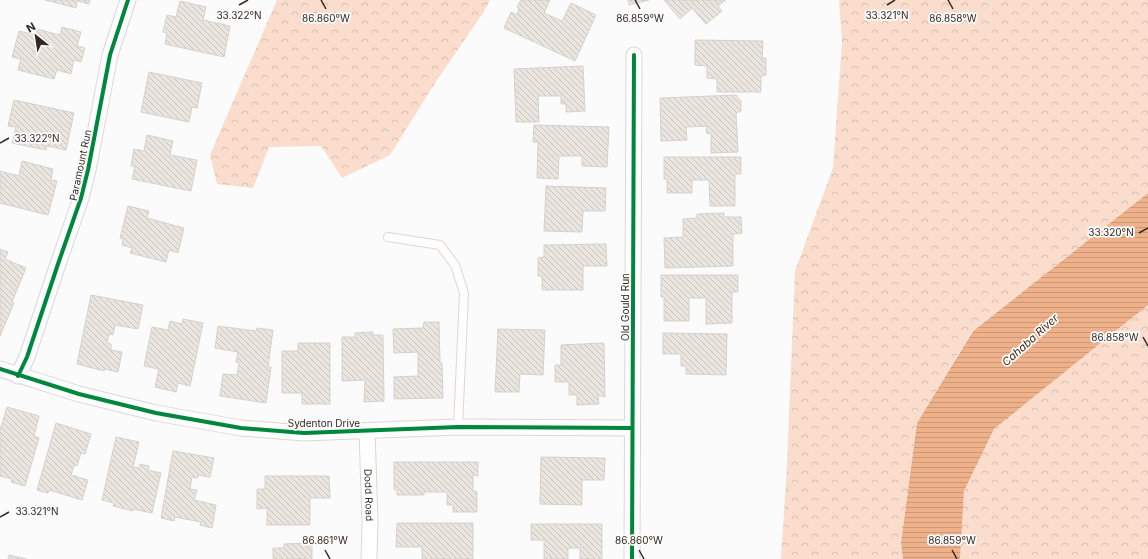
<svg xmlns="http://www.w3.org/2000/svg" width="1148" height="559" font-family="Inter,sans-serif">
	<defs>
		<pattern id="forest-crowns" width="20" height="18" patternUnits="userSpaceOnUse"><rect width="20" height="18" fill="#faddcc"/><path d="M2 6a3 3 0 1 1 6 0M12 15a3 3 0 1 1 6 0" fill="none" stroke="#d7beaf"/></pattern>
		<pattern id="water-rules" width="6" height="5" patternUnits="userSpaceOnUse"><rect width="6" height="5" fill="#eeb18a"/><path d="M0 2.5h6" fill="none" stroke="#cd9877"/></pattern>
		<pattern id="building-back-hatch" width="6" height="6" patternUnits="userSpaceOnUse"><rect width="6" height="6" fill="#ebe5e0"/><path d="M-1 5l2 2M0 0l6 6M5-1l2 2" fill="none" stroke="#cac4c0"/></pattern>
	</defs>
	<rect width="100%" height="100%" fill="#fbfbfb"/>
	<g fill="url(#forest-crowns)">
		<path d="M277 0H490L483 13 435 83 390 155 342 178 321 146 269 147 253 188 217 184 210 155Z"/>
		<path d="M839 0H1148V193L972 331 917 423 901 543 903 559H781L787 465 795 271 833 168 842 42Z"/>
		<path d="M1148 305V559H960L964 491 994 429Z"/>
	</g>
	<path fill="url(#water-rules)" d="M1148 193V305L994 429 964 491 960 559H903L901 543 917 423 973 331Z"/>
	<g fill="url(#building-back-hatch)" stroke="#d7d1cd">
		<path d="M45 0H90L89 4 77 1 76 8Z"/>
		<path d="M521 0H550L544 13 562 21 571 3 596 15 575 61 504 28 511 12 517 15 519 8 517 7Z"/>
		<path d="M628 0H649L629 5Z"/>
		<path d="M664 0H726L718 6 722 11 706 24 692 8 680 19Z"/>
		<path d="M180 1 206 7 203 20 230 26 224 57 165 44 167 33 163 32 167 15 176 17Z"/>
		<path d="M62 27 81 32 77 46 85 48 81 62 74 60 71 74 57 70 54 79 18 70 21 59 12 57 19 31 35 35 37 29 60 35Z"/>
		<path d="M695 40 763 41 762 58H766V75L761 76V92H717V79L707 78V66L695 65Z"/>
		<path d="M583 66 585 111 566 112V104H561V96H538L539 122H516L514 69Z"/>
		<path d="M149 72 202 83 197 108 192 107 189 122 141 112Z"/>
		<path d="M736 95 741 101V111L736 113 738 152 711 153V133L707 134 706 126 686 127 687 140 661 141 660 98Z"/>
		<path d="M14 100 74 113 66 150 47 146 46 150 12 143 16 127 8 126Z"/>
		<path d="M534 125 609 127 607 167 582 166V156H559L558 179 537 178 538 142H533Z"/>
		<path d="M147 135 173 141 170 155 197 160 191 191 132 179 135 167 131 166 134 149 144 151Z"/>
		<path d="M664 157H741V174H735V206H710L709 180H692V193H667V179H664Z"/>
		<path d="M22 161 53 169 51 180 57 181 48 215 0 203V171L19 176Z"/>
		<path d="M546 186 606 188 605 211H583L582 232 544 231Z"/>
		<path d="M128 206 149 211 147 218 184 228 178 253 169 250 166 262 130 253 132 248 122 245 123 239 120 238Z"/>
		<path d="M724 213V217H741L742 233 733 234V266L665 268 664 238 683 237V219L697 218V214Z"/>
		<path d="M606 244 607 266H583V290H542V276H538V258L544 257V245Z"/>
		<path d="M0 249 8 252 5 259 26 268 12 302 14 303 0 336Z"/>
		<path d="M661 275H738V292H732V323L706 324V298H689V321H664V297H661Z"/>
		<path d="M91 295 143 305 138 329 115 325 113 335 109 334 107 343 111 344V350L122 352 118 372 105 369 104 371 77 364Z"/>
		<path d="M183 319 203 323 190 386 178 383 176 392 155 387 159 369 144 366 152 327 168 330 170 321 182 324Z"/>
		<path d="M424 322H439L440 363H442L443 398 394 399V377L418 376V352L394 353 393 329 423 328Z"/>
		<path d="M218 326 256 331 257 328 273 330 268 367H271L266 403 220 396 223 374 237 375 239 363 236 362 238 352 215 348Z"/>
		<path d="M498 329 545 330 543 375 520 374 519 392H495Z"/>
		<path d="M373 332V335H383L384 401 364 402 365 380 342 381V337H355V333Z"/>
		<path d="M663 333 727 334 726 375 686 374V366H681V354H663Z"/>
		<path d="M298 343H330V404H302V393H282V351H298Z"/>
		<path d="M604 343 605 397 598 395 599 404 577 405V395H569V382H555V365H561V345Z"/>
		<path d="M7 407 39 416 34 436 39 438 25 486 11 482 12 479 0 476V430Z"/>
		<path d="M56 423 91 434 85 454 81 453 77 466 74 465 71 475 88 480 82 500 49 490 48 493 37 490Z"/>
		<path d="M116 437 139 442 133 467 139 468 140 464 149 466 148 470 161 473 152 513 133 509V511L113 506 114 503 102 500Z"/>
		<path d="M173 451 214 458 210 477 198 475 197 478 192 477 190 489 197 490 194 500 216 505 212 528 200 525 201 522 175 517 174 521 161 518Z"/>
		<path d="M541 457 605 458 604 480H582V505L540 504Z"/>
		<path d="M394 462H478V476L473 475V491H477V512H453V505H447V492H424V495H397V490H394Z"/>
		<path d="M265 476H329L330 498H310V525H267V508L257 509V489H265Z"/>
		<path d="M397 523H473V559H422V547H396Z"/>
		<path d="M531 524H602V559H580V548H568V559H544V540H531Z"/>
		<path d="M312 543V559H273V548H284V544Z"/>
		<path d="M9 555 27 559H8Z"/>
	</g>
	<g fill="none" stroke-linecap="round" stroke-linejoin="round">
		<g stroke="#ddd7d3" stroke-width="10">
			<path id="service" d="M388 237 440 245 455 265 464 293 458 427"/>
		</g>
		<g stroke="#ddd7d3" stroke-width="17">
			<g id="minor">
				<path d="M0 369 79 394 156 413 241 428 304 433 458 427 632 428"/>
				<path d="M18 376 27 357 58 264 81 198 88 170 110 55 128 0"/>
				<path id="s1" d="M367 431 370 522 369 559"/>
				<path d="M632 559 634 55"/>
			</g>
		</g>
		<use href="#service" stroke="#fefefe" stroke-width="8"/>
		<use href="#minor" stroke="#fefefe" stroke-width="15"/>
		<g stroke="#fbfbfb" stroke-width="6">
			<g id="cycleway">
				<path d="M0 369 79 394 156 413 241 428 304 433 458 427 632 428"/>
				<path d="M18 376 27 357 58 264 81 198 88 170 110 55 128 0"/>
				<path d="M632 559 634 55"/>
			</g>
		</g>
		<use href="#cycleway" stroke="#00873e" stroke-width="4"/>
	</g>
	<path fill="none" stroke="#352820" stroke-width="1.5" d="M321 0 326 9M635 0 640 9M948 0 953 9M239 5 248 0M887 5 895 0M0 143 9 138M1139 233 1148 228M1143 337 1148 346M0 517 9 512M325 550 330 559M639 550 644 559M952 550 957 559"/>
	<g text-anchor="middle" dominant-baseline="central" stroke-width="3.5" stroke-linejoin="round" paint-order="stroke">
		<g font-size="10" fill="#352820" stroke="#fbfbfb">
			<text transform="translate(80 165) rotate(-78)">Paramount Run</text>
			<text transform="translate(625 307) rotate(-90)">Old Gould Run</text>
			<text x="324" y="423">Sydenton Drive</text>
			<text stroke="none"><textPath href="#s1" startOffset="64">Dodd Road</textPath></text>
		</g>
		<g font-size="11" font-style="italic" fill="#4b2811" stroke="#fbfbfb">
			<text transform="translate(1030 340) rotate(-42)">Cahaba River</text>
		</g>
	</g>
	<g font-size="10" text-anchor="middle" fill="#352820" stroke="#fbfbfb" stroke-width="3.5" stroke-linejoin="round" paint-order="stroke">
		<text x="239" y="19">33.322°N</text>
		<text x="887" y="19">33.321°N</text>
		<text x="326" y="22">86.860°W</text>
		<text x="640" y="22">86.859°W</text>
		<text x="953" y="22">86.858°W</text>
		<text x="37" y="142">33.322°N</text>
		<text x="1111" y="236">33.320°N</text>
		<text x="1115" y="341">86.858°W</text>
		<text x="37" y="515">33.321°N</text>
		<text x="325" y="544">86.861°W</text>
		<text x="639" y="544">86.860°W</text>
		<text x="952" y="544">86.859°W</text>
	</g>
	<g transform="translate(36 36) rotate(330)" stroke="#fbfbfb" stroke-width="3" paint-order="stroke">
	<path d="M0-3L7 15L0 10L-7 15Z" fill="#352820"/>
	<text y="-6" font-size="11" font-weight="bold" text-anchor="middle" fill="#352820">N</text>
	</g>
</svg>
